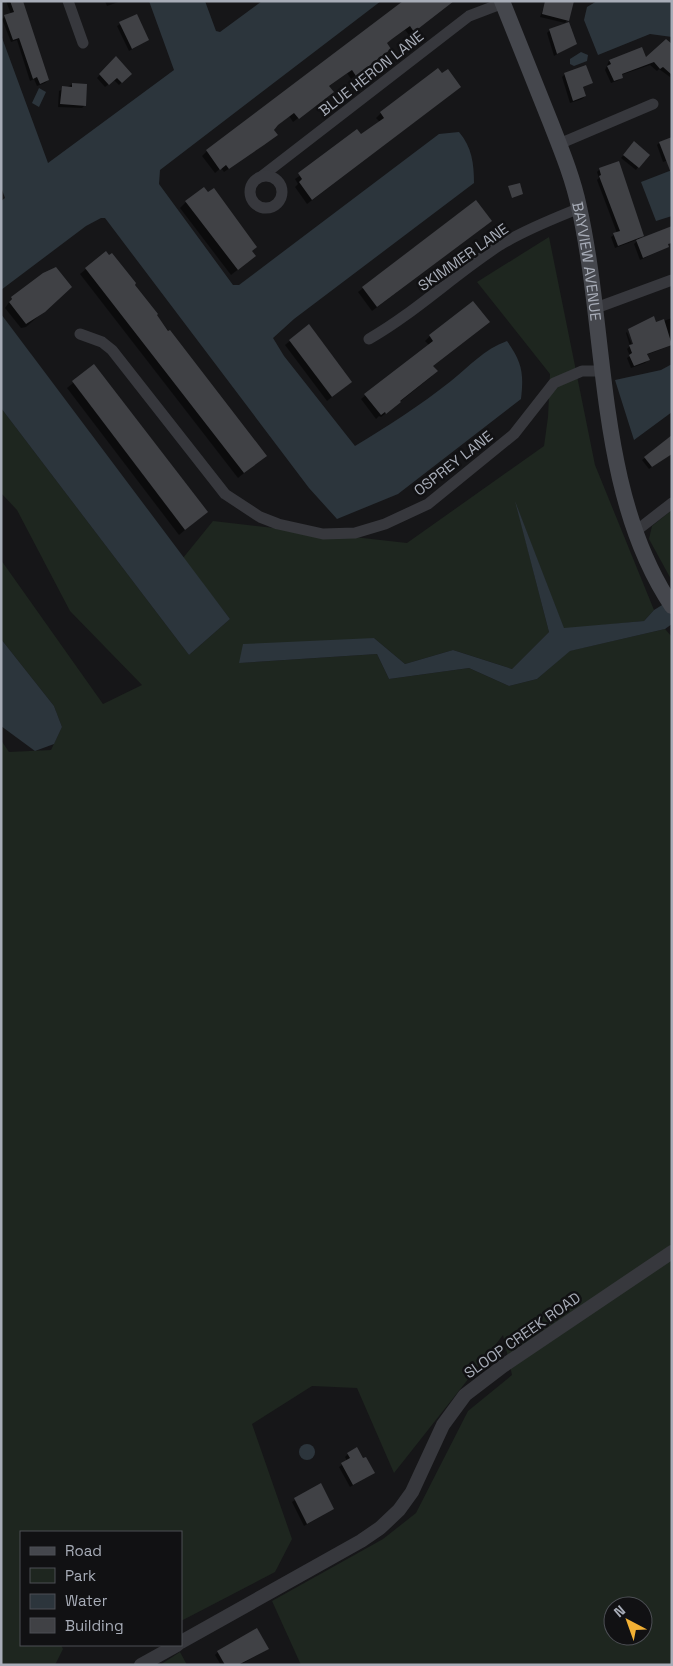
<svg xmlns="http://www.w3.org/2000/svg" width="673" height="1666" font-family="'Space Grotesk',sans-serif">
	<rect width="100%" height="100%" fill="#161618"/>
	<g fill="#1e261f" fill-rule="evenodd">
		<path d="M549 237 595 465 654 610 644 621 564 629 517 507 549 632 512 669 453 650 405 664 374 638 239 663 377 654 389 679 469 668 509 686 537 679 569 651 665 629 672 637V1665H301L272 1601 383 1539 416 1513 468 1411 512 1375 503 1335 394 1473 357 1388 312 1386 252 1424 292 1539 275 1572 181 1621V1532H21V1645H61L63 1649 55 1665H1V740L9 752 51 750 62 727 54 706 1 639V560L103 704 142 685 70 611 17 510 1 493V408L189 655 230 619 183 558 213 521 407 543 544 446 548 417 550 374 477 282ZM613 1606H643V1636H613Z"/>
		<path d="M672 510V581L649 539 652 526Z"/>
		<path d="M180 1652 187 1665H160Z"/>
	</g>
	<g fill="#2c353c">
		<path d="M149 1H205L216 31 220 32 262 1H381L160 170 159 184 233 285H239L439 134 459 132C472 147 474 164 474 183L294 319 273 338 284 356 355 446C388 426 421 405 451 381 470 366 484 349 507 341 522 362 524 373 521 399L398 494 337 519 309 488 105 218H101L86 226 1 290V201L5 198 1 187V35L48 163 174 70Z"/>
		<path d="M597 1H672V37L650 34 598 55 584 20 587 7Z"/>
		<path d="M581 52 588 55 587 61 574 66 570 64V59Z"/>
		<path d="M39 88 46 92 39 107 32 103Z"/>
		<path d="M672 170V216L656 221 641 182Z"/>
		<path d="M1 314 230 619 189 655 1 408Z"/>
		<path d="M672 364V412L634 440 615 380 661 370Z"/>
		<path d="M515 501 564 628 644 621 654 610 672 599V624L665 629 570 651 537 679 509 686 469 668 389 679 377 654 239 663 243 644 374 638 405 664 453 650 512 669 549 632Z"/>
		<path d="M1 639 54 706 62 727 54 744 35 751 1 726Z"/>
		<circle cx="307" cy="1452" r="8"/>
	</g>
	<g fill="#0007">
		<path d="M6 1H22L48 80 45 83 37 86 34 79 30 81 17 40 11 42 2 19 11 14Z"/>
		<path d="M105 1H121L107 6Z"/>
		<path d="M405 1 448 5 409 35 405 30 386 43 385 53 351 79 347 73 328 87 327 96 293 122 289 116 275 127 272 139 224 172 221 168 215 173 202 156 207 151Z"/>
		<path d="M546 2 567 20 565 23 540 17Z"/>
		<path d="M136 15 148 40 129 51 117 26Z"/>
		<path d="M550 30 576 43 554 56 547 33Z"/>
		<path d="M672 47 670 77 659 69 657 71 650 65 621 75 619 80 611 83 605 70 609 61 646 59Z"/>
		<path d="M116 58 130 74 119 85 114 80 105 87 97 78Z"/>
		<path d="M438 70 460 87 307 204 295 187 298 184 295 179 380 122 376 118 381 113Z"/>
		<path d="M565 74 591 83 582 88 585 96 582 99 570 103 562 77Z"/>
		<path d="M73 84 85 105 82 108 58 107 59 91Z"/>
		<path d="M659 143 672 159 663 162 657 145Z"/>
		<path d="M632 146 638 167 636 170 621 158Z"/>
		<path d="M618 163 642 236 637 241 667 245 668 247 640 260 634 244 639 239 615 248 611 237 617 233 597 180 599 178 597 172 599 170Z"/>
		<path d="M186 202 251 251 255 256 231 275 180 208Z"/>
		<path d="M476 202 491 221 372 311 358 292Z"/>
		<path d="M109 257 133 285 265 456 238 478 80 274 86 269Z"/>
		<path d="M66 292 26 327 21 328 5 308 12 298Z"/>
		<path d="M473 302 432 366V376L381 417 379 416 376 419 361 399 429 345 425 341 430 336Z"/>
		<path d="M672 318V345L646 355 648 360 645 363 631 368 627 358 630 356 627 349 630 346 626 333 627 332 634 350 655 324Z"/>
		<path d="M309 326 346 386 327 401 285 345Z"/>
		<path d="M94 366 206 512 179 535 67 388Z"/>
		<path d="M672 453 649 469 642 460 645 458Z"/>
		<path d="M348 1454 363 1460 374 1473 350 1487 339 1467 347 1461 345 1457Z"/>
		<path d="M320 1485 333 1509 304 1526 292 1502Z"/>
		<path d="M268 1649 240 1665H221L215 1655 218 1652Z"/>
	</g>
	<g fill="#404145">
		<path d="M10 1H23L49 80 40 84 37 77 33 79 19 38 13 40 4 15 14 12Z"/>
		<path d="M403 1H454L414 32 410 26 392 39 387 43 391 49 356 76 352 70 346 74 329 86 334 92 299 119 294 113 278 125 274 130 278 135 264 145 229 169 226 165 220 170 206 150Z"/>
		<path d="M545 1H574L569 21 542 14Z"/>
		<path d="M137 14 149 40 132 49 119 22Z"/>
		<path d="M569 22 577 44 557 54 549 29Z"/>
		<path d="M666 39 672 44V75L663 67 660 69 654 62 622 74 623 78 614 81 607 66 611 64 609 60 642 47 646 57Z"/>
		<path d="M116 56 132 74 122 83 117 78 109 85 99 74Z"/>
		<path d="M586 65 593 83 583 87 586 96 573 101 564 73Z"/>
		<path d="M438 68 442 73 448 69 461 87 312 200 299 182 302 179 298 173 357 129 361 134 384 118 380 112Z"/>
		<path d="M72 83 87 84 86 106 60 104 62 86 72 87Z"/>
		<path d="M672 137V173H671L659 142Z"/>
		<path d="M634 141 650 155 639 168 623 155Z"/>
		<path d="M619 161 644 236 618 246 613 233 620 231 599 176 601 175 599 168Z"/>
		<path d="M520 183 523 194 512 198 508 186Z"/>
		<path d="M204 187 208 192 214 188 257 247 252 251 256 256 238 270 185 201Z"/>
		<path d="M476 200 492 221 377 307 362 287Z"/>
		<path d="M672 226V243L668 244 669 247 643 258 636 240Z"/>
		<path d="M106 251 109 255 112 253 136 283 135 285 158 314 157 315 168 331 170 330 267 456 244 473 85 268Z"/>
		<path d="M56 267 72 287 45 312 26 324 9 302 12 299 11 297 43 273Z"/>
		<path d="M473 301 490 322 433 366 438 371 400 401 401 402 386 414 385 412 381 415 364 394 433 341 429 335Z"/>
		<path d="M654 316 656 322 664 319 672 345 647 354 650 360 634 366 629 355 632 353 629 345 633 344 628 329Z"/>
		<path d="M309 324 352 382 332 397 289 340Z"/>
		<path d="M94 364 208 512 185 530 72 381Z"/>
		<path d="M672 435V454L652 467 644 457Z"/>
		<path d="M357 1447 363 1458 366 1457 375 1473 353 1485 341 1463 350 1458 347 1453Z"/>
		<path d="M321 1483 334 1509 307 1524 294 1498Z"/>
		<path d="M257 1628 269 1649 238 1665H225L217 1651Z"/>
	</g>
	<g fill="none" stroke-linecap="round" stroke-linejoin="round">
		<g stroke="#37383d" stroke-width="11">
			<path d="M68 1 83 43"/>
			<path d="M559 144 653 104"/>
			<path d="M262 176 469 16 503 3"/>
			<circle cx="266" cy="192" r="16"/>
			<path d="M596 308 672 280"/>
			<path d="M80 334 102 342 112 350 225 494 260 517 278 524 323 534 355 533 385 524 428 504 514 434 554 383 582 371H603"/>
			<path d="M369 339C416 312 455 274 500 245 525 230 552 219 580 208"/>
			<path d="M636 531 672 503"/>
		</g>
		<g stroke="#37383d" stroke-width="14">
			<path d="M181 1642 361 1541 380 1528 399 1510 412 1492 443 1425 465 1395 503 1366 672 1252"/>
			<path d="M141 1665 177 1645"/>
		</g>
		<path stroke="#45474d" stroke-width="16" id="s1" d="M502 1C518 41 534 81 550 121 561 149 573 178 579 207 608 336 596 493 672 606"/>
	</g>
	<g text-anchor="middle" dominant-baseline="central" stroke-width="5" stroke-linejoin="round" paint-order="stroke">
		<g font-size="15" fill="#a8adb8" stroke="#111113">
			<text transform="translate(371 73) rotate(-38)">BLUE HERON LANE</text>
			<text transform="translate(463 257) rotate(-35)">SKIMMER LANE</text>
			<text stroke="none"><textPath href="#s1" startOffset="275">BAYVIEW AVENUE</textPath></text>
			<text transform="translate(453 463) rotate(-38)">OSPREY LANE</text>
			<text transform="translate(522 1335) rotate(-35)">SLOOP CREEK ROAD</text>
		</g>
	</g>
	<rect width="673" height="1666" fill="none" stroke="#a8adb8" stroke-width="5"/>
	<rect x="20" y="1531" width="162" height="115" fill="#111113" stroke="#4d4f55"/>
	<rect x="30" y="1547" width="25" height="8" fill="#45474d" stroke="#4d4f55"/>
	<text x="65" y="1556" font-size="15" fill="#a8adb8">Road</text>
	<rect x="30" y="1568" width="25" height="15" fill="#1e261f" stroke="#4d4f55"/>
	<text x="65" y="1581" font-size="15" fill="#a8adb8">Park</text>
	<rect x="30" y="1594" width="25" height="15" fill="#2c353c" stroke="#4d4f55"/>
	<text x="65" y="1606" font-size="15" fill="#a8adb8">Water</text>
	<rect x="30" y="1618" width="25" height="15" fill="#404145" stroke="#4d4f55"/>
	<text x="65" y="1631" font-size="15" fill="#a8adb8">Building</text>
	<g transform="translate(628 1621) rotate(319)"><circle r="24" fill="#111113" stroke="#4d4f55"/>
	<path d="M0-4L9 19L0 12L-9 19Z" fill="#f2b134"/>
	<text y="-8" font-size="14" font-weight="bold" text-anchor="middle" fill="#a8adb8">N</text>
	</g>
</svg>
